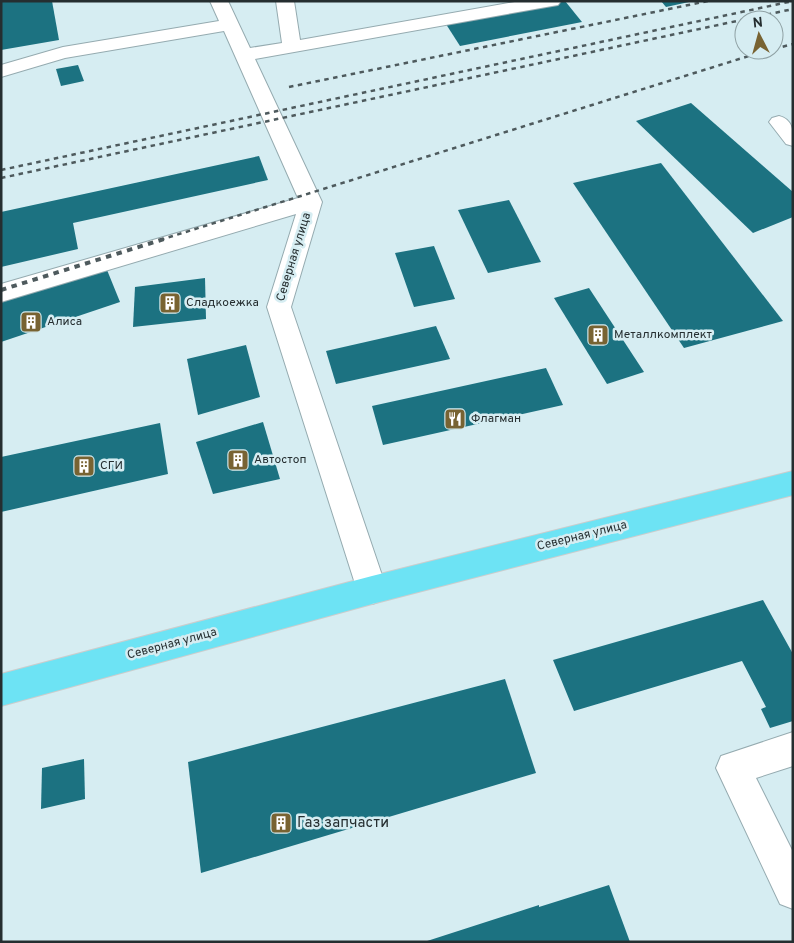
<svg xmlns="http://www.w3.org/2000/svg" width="794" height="943" font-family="Overpass,sans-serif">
	<rect width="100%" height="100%" fill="#d6edf2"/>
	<g fill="#1c7281">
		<path d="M1 1H52L59 40 1 50Z"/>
		<path d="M552 1H565L582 22 460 46 444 21Z"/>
		<path d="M661 1H689V2L666 7Z"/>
		<path d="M78 65 84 81 61 86 56 69Z"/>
		<path d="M691 103 793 192V217L753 233 636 121Z"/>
		<path d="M259 156 268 180 73 223 78 249 1 267V212Z"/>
		<path d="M661 163 783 321 684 348 573 183Z"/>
		<path d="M509 200 541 262 488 273 458 210Z"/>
		<path d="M434 246 455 299 414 307 395 253Z"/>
		<path d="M105 265 120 302 1 342V298Z"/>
		<path d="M205 278 206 319 133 327 135 287Z"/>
		<path d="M589 288 644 372 607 384 554 298Z"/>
		<path d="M436 326 450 359 336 384 326 351Z"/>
		<path d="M246 345 260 397 198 415 187 359Z"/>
		<path d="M546 368 563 405 383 445 372 406Z"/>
		<path d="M263 422 280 479 213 494 196 442Z"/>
		<path d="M160 423 168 474 1 512V457Z"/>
		<path d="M763 600 793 654V721L770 728 761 709 766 707 742 661 574 711 553 660Z"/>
		<path d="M505 679 536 773 201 873 188 762Z"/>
		<path d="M84 759 85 799 41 809 42 768Z"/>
		<path d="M609 885 630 942H424L539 905V907Z"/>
	</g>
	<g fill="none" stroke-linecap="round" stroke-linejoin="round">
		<g stroke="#95abb0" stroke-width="2">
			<g id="minor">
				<path d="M210 1H228L250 48 282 43 276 1H294L300 40 520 1H561L558 5 552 6 255 59 322 202 291 307 387 590 383 600 372 604 361 600 357 590 267 307 296 214 1 302V284L298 198 224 31 65 58 1 77V65L63 47 219 21Z"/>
				<path d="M779 116C794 120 793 132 793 146L786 144 769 122 772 118Z"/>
				<path d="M793 732V766L756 778 793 852V909L780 904 716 768 721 756Z"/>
			</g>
		</g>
		<g stroke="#cbcdcd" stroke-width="2">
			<path id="major" d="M793 471V495L372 604 1 706V674L372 576Z"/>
		</g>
		<use href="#minor" fill="#fff" fill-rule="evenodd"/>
		<use href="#major" fill="#6de3f4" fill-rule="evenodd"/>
		<g stroke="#4e5a5d" stroke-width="2.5" stroke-dasharray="4.5 4.5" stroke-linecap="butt">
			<path d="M774 49 793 44"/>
			<path d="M289 87 708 1"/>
			<path d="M1 170 793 1"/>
			<path d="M1 178 793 9"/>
			<path d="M160 240 768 50"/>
		</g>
		<path stroke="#4e5a5d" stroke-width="4" stroke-dasharray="5.5 5.5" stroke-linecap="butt" d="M1 290 164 239"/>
	</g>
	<defs>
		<g id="building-square" transform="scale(1.125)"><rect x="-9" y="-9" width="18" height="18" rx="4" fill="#786332" stroke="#d6edf2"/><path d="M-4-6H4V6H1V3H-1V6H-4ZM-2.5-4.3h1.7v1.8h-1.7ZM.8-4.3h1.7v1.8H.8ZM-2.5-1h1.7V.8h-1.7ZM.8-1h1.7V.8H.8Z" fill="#fff"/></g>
		<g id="restaurant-square" transform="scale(1.125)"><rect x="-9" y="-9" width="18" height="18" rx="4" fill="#786332" stroke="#d6edf2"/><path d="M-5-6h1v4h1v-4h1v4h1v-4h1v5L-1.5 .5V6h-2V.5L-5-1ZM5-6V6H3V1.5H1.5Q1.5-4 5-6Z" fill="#fff"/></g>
	</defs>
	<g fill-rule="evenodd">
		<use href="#building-square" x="170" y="303"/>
		<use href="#building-square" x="31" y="322"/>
		<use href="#building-square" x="598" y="335"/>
		<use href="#restaurant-square" x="455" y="419"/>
		<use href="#building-square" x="238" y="460"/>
		<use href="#building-square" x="84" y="466"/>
		<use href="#building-square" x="281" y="823"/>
	</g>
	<g text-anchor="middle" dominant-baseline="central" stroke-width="5" stroke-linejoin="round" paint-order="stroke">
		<g font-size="12" fill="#252e30" stroke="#d6edf2">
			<text transform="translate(294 257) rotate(-73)">Северная улица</text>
			<text transform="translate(582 536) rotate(-14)">Северная улица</text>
			<text transform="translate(172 644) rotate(-15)">Северная улица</text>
		</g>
		<g font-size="12" fill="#252e30" stroke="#d6edf2" text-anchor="start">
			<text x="186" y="303">Сладкоежка</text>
			<text x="47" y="322">Алиса</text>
			<text x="614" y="335">Металлкомплект</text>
			<text x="471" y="419">Флагман</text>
			<text x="254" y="460">Автостоп</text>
			<text x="100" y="466">СГИ</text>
		</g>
		<g font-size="15" fill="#252e30" stroke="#d6edf2" text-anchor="start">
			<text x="297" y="823">Газ запчасти</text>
		</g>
	</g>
	<rect width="794" height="943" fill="none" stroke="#252e30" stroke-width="5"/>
	<g transform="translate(759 35) rotate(354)"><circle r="24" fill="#d6edf2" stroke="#8fa1a4"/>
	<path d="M0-4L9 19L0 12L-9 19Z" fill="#786332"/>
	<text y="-8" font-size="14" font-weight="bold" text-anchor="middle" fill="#252e30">N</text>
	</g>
</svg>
